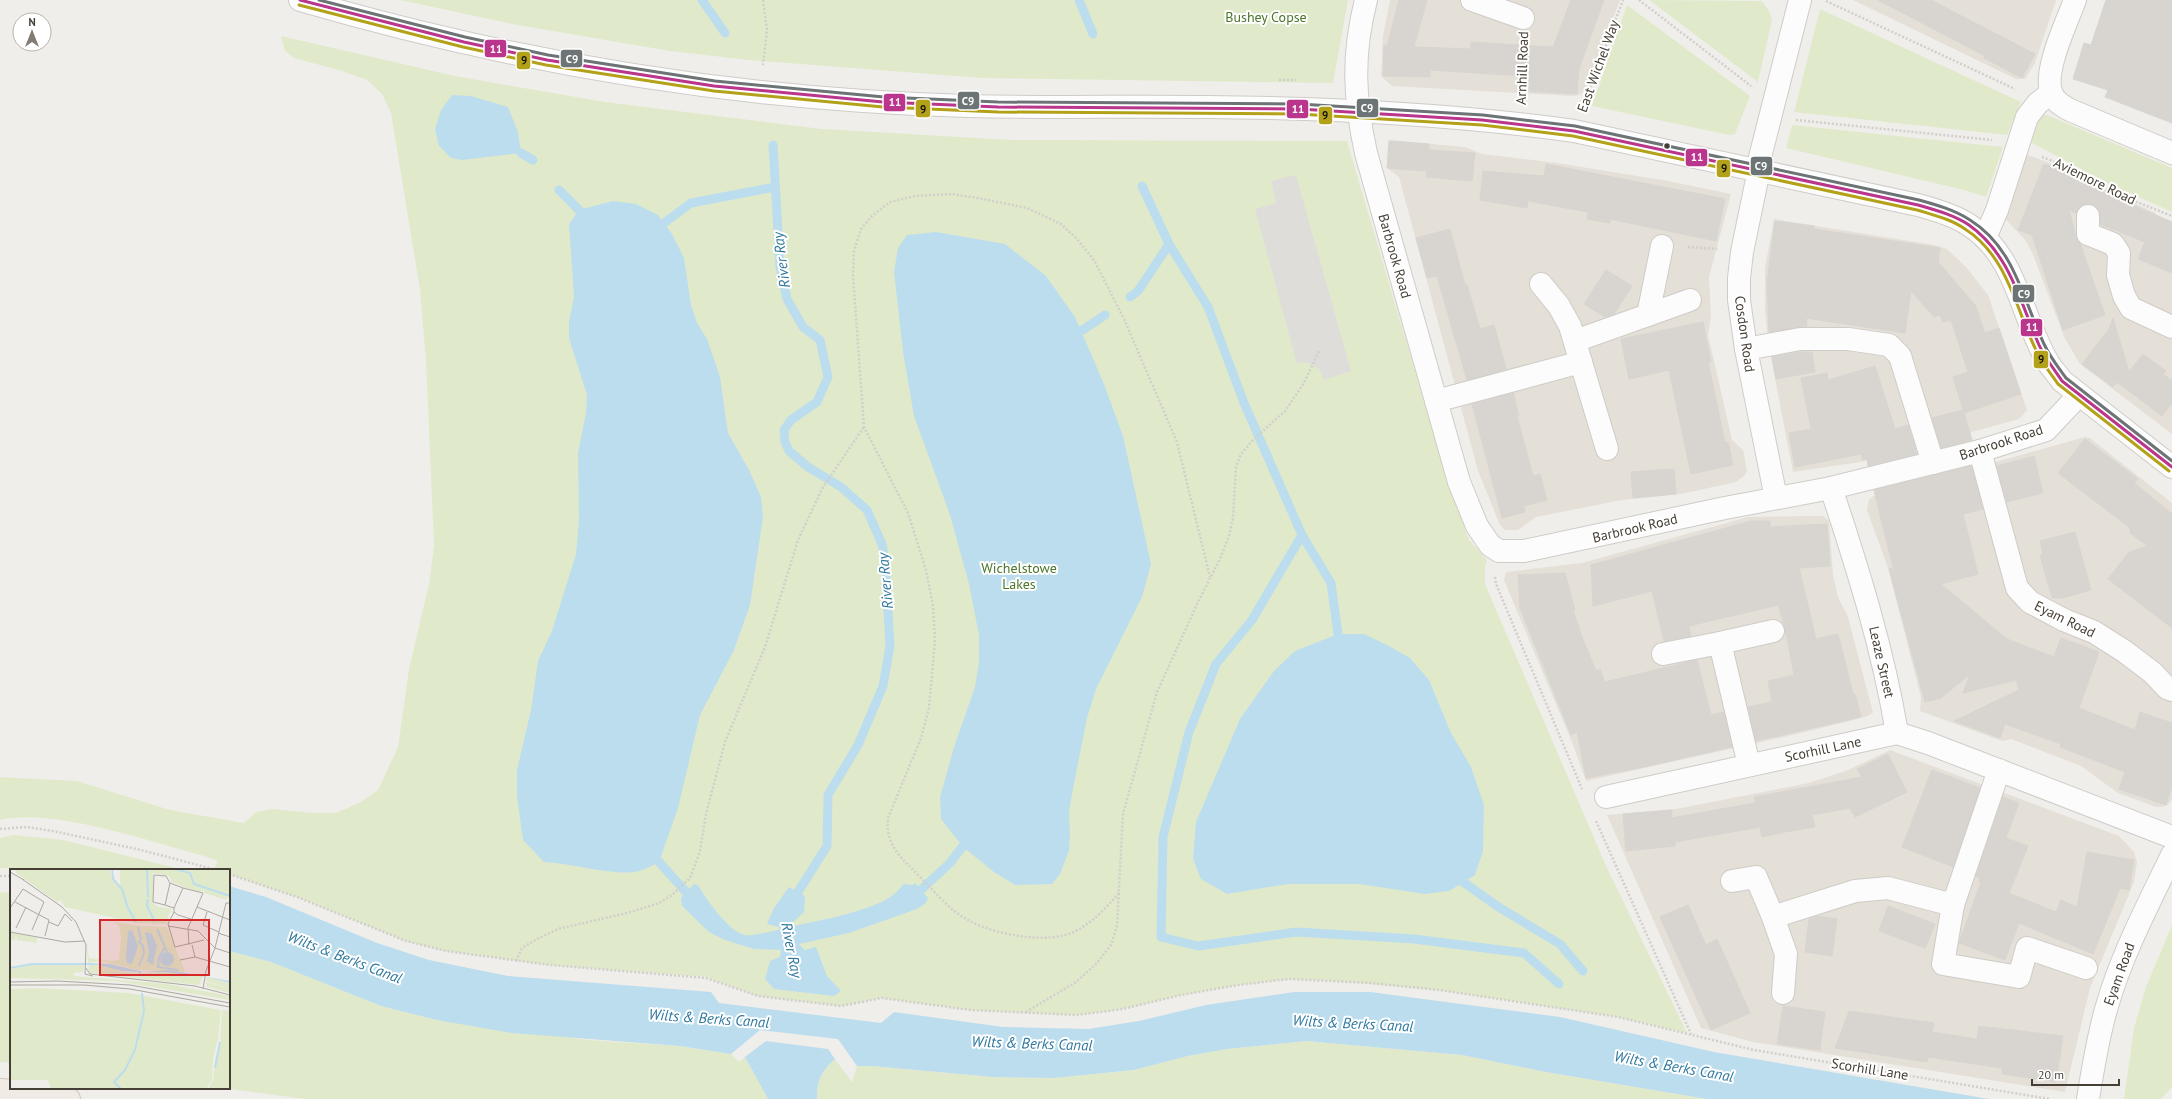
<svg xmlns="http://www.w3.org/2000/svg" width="2172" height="1099" font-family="'PT Sans',sans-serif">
	<rect width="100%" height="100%" fill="#f0eeea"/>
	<g fill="#e4dfd7">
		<path d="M1390 0H1620L1587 86 1580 95 1572 96 1392 86 1381 76 1383 36Z"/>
		<path d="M1853 0H2056L2035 63 2025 79H2016Z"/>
		<path d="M1389 140 1465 147 1482 154 1557 163 1668 181 1731 194 1709 277 1711 317 1708 335 1732 440 1743 450 1747 471 1744 476 1736 482 1681 494 1622 500 1536 517 1518 530H1505L1500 525 1478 471 1399 177 1387 168Z"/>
		<path d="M2025 154 2060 167 2091 184 2156 213 2153 222 2172 230V434L2080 364 2065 339 2032 252 2026 241 2002 215Z"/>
		<path d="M1774 219 1934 245 1947 249 1966 267 1988 295 2027 410 2019 419 1867 461 1793 472 1768 342 1765 310V268Z"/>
		<path d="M2085 437 2090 438 2172 503V799L2169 804 2162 807H2156L2118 793 2081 766 2011 739 2002 741 1920 711 1921 697 1888 568 1867 510 1869 499 1874 496Z"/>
		<path d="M1823 516 1829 521 1833 575 1838 597 1848 617 1873 713 1865 717 1797 734 1586 781 1574 747 1504 580 1506 572 1582 563 1748 517Z"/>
		<path d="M1890 750 2119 836 2134 852 2137 862 2134 882 2090 988 2065 1092 1753 1042 1701 1028 1607 815 1676 809 1809 783 1848 770Z"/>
	</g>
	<g fill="#e0eacb">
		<path d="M400 0H1348L1333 83 982 78 749 60 670 51 517 25Z"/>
		<path d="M1649 0 1762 1 1769 11 1772 20 1758 82Z"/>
		<path d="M1627 5 1750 96 1735 134 1729 135 1592 106Z"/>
		<path d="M1820 9 2021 102 2007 135 1794 112Z"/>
		<path d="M281 36 455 76 605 102 822 129 1012 140 1347 141 1445 473 1469 540 1487 560 1485 567V584L1607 868 1687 1033 1618 1017 1439 990 1324 980 1289 979 1238 985 1181 995 1123 1009 1077 1015 970 1010 882 998 841 1006 758 996 706 977 550 965 446 951 406 941 297 897 229 874V870L214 869 218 861 204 856C151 842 52 807 0 820V777L77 781 170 810 244 823 256 812 272 809 314 813H336L361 802 378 790 398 747 409 669 429 584 434 545 426 361 420 290 391 113 382 94 367 80 342 71 294 58 285 51Z"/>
		<path d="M2038 115H2047L2172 168V212L2106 182 2030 142Z"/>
		<path d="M1792 125 2003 147 1986 197 1964 190 1786 148Z"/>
		<path d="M14 835 63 840 184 870 0 868V838Z"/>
		<path d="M0 892 11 893V1063L0 1062Z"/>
		<path d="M2172 925V1087L2161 1099H2124L2134 1028 2146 987Z"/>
		<path d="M229 951 271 962 381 1006 437 1020 589 1040 680 1046 731 1054 739 1062 745 1057 768 1099H305L223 1088H229Z"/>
		<path d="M1306 1041 1462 1055 1546 1072 1707 1099H817C817 1081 821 1071 835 1059L852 1082 857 1066H872L993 1077 1054 1078 1134 1070 1188 1056 1227 1049Z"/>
	</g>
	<path fill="#dfddda" d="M1296 175 1351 371 1324 380 1320 370 1307 362 1297 364 1255 209 1276 203 1271 181Z"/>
	<g fill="#bcdded">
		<path d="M452 95 471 96 508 107 518 132 521 153 462 160 451 158 439 146 435 129 441 110Z"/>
		<path d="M613 201 636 204 658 215 672 234 684 258 691 305 697 323 707 339 720 377 728 433 749 470 761 497 763 517 750 605 734 650 700 715 678 808 659 862C653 865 646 869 639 871 617 877 570 863 544 862L523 840 517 796V770L531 710 538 661 552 631 576 554 579 520 578 453 586 413 587 395 569 338V322L574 297 569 224 579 210Z"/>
		<path d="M936 232 1005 244 1046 276 1075 317 1104 384 1123 436 1151 564 1142 597 1096 689 1087 718 1072 794 1069 812 1070 835 1069 851 1060 874 1052 884 1015 885 994 872 963 847 941 819 940 797 954 747 975 687 979 662V635L969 584 950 515 914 416 903 352 894 272 898 248 907 235Z"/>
		<path d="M1338 634H1364L1389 646 1410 658 1429 680 1451 733 1471 767 1484 805 1483 851 1475 875 1449 891 1425 894 1359 884H1288L1227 894 1201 879 1193 859 1196 822 1240 719 1274 671 1295 651Z"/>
		<path d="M915 883 928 898 926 903 917 909 849 933 799 944 805 950 816 947 827 976 841 991 834 996 774 989 765 979 770 961 780 957 781 950 754 949 725 940 709 932 682 906 681 898 694 884 698 885C706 899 729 932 745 935 752 937 771 931 779 930V927L767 924 774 908 789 887 805 896 804 912 792 923 793 926C818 921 875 910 893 895 897 892 900 888 904 884L913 885Z"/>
		<path d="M229 886 266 897 377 943 429 960 508 976 711 992 719 1003 881 1023 894 1012 1003 1027 1088 1029 1139 1021 1206 1005 1294 992H1370L1560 1017 1714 1052 1989 1099H1707L1546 1072 1462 1055 1306 1041 1227 1049 1188 1056 1134 1070 1054 1078 993 1077 872 1066H857L838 1039 760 1030 731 1054 680 1046 512 1033 437 1020 381 1006 271 962 229 951Z"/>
		<path d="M766 1041 828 1049 835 1059C821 1071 817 1081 817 1099H768L745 1057Z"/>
	</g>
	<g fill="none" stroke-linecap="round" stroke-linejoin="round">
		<g stroke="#bcdded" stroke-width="9">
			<path d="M702 0 725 33"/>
			<path d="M1079 0 1093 34"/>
			<path d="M773 145 780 267 787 299 803 327 820 340 828 377 817 402 791 420 784 430 785 442 789 451 808 467 841 487 867 510 882 544 885 561 890 646 883 686 858 745 828 795 827 846 791 903"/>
			<path d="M521 153 533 160"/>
			<path d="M1142 186 1169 244 1208 307 1244 403 1302 535 1331 583 1338 634"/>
			<path d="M559 190 579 210"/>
			<path d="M664 223 691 203 775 187"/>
			<path d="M1130 297 1138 291 1169 244"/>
			<path d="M1081 331 1105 315"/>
			<path d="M1302 535 1252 620 1216 664 1189 732 1163 837 1161 937 1198 946 1296 932 1414 939 1524 953 1559 984"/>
			<path d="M659 862 694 901"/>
			<path d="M1463 882 1500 908 1560 944 1583 971"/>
			<path d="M912 898 950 863 963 846"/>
		</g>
	</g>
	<g fill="#d8d5d1" stroke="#d8d5d0">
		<path d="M1399 0H1427L1414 47 1471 49V42L1553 47 1571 0H1604L1579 69 1577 94 1524 91 1525 76 1430 70V77L1383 76 1384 45 1387 46Z"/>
		<path d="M1878 0H1931L2035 54 2022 78 1984 58 1985 56Z"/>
		<path d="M2106 0H2172V123L2105 97 2108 90 2073 79 2084 43 2091 45Z"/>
		<path d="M1389 141 1429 144 1428 162 1429 150 1475 153 1472 181 1426 177 1427 171 1387 168Z"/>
		<path d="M1546 164 1725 199 1716 241 1610 219V223L1587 219 1588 212 1528 201 1527 208 1480 200 1483 171 1544 176Z"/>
		<path d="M2044 164 2074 175 2072 179 2172 222V273L2138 259 2145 242 2100 224 2099 210 2095 205 2088 204 2082 205 2076 213 2069 210 2077 241 2080 243 2105 315 2063 330 2032 235 2018 230Z"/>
		<path d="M1775 221 1814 226V229L1940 248 1938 262 1975 305 1985 333 1999 328 2021 394 1964 413 1953 377 1968 372 1951 320 1943 322 1940 315 1934 317 1911 291 1905 333 1806 318 1807 326 1769 332 1767 282Z"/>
		<path d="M1450 229 1465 285H1467L1480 329 1494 325 1506 369 1467 380 1437 276 1427 278 1416 238Z"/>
		<path d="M1606 270 1632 286 1614 314 1605 317 1584 304Z"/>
		<path d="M2113 318 2129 372 2143 354 2166 371 2163 374 2172 381V403L2162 416 2117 382 2113 387 2082 364 2109 329Z"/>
		<path d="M1703 322 1711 362H1708L1714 390 1725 443 1728 442 1733 465 1691 474 1669 370 1629 379 1621 339Z"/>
		<path d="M1801 352H1812L1815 372 1776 379 1772 357Z"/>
		<path d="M1875 366 1895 429 1908 425 1917 454 1868 466 1867 459 1863 460 1861 454 1795 467 1789 433 1811 429 1801 378 1827 373 1828 380Z"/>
		<path d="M1513 393 1519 416H1517L1533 476 1540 474 1547 500 1524 506 1525 512 1502 518 1472 404Z"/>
		<path d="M1963 410 1972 440 1941 448 1932 418Z"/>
		<path d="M2085 439 2138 479 2134 483 2172 514V628L2108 579 2129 552 2148 546 2130 533V528L2058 473Z"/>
		<path d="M2034 456 2043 493 2007 502 1997 466Z"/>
		<path d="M1971 466 1983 509 1963 514 1978 574 1941 584 2007 639 2054 657 2061 638 2099 652 2079 708 2135 730 2140 712 2172 723V786L2166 805 2119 789 2125 772 2060 747 2061 744 2005 724 2000 738 1954 721 2019 690 2016 680 1963 693 1970 674 1941 698 1925 702 1889 569 1893 568 1874 490Z"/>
		<path d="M1674 469 1676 494 1633 498 1631 472Z"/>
		<path d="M1751 521H1770V527L1827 524 1830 566 1799 568 1816 639 1838 634 1853 694H1855L1861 717 1756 741 1748 707 1772 702 1768 681 1794 675 1785 628 1778 605 1689 626 1691 636 1664 641 1652 591 1593 606 1591 565Z"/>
		<path d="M2075 532 2091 590 2062 598H2052L2040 555 2043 554 2040 541Z"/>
		<path d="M1565 573 1575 610H1573L1582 637 1596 671 1600 669 1605 682 1697 660 1711 715 1724 712 1732 747 1649 766 1586 778 1577 732 1571 735 1520 608 1518 575Z"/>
		<path d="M1888 754 1907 792 1855 817 1850 808 1812 815 1815 827 1785 832 1762 837 1760 827 1675 842V846L1626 851 1623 814 1672 810 1671 818 1755 803 1754 797 1862 777 1857 769Z"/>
		<path d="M1932 770 1980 788 1953 867 1902 847Z"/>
		<path d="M2003 797 2019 803 2006 838 2028 846 2009 893 2056 912 2061 900 2077 907 2087 852 2134 860 2129 890 2120 888 2093 954 2019 923 2005 960 1959 943 1981 882 1979 881 1980 878 1976 876Z"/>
		<path d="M1688 905 1706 945 1717 939 1750 1013 1711 1030 1660 917Z"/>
		<path d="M1888 906 1935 924 1925 948 1879 931Z"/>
		<path d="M1817 916 1837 919 1832 956 1805 952 1809 919Z"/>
		<path d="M1783 1006 1825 1012 1820 1050 1777 1044Z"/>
		<path d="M1849 1011 1934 1023 1932 1032 1977 1039 1979 1026 2063 1036 2056 1082 2002 1074V1068L1928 1057 1927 1062 1835 1048Z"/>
	</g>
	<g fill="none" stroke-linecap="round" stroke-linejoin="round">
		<g stroke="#ceccc7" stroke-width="24">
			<g id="minor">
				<path d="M300 0C516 63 742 100 968 106 1047 108 1127 106 1207 107 1329 108 1452 114 1574 131L1918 205C1935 210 1954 215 1969 225 2018 256 2021 319 2049 364 2053 370 2058 375 2062 381L2172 467"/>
				<path d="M1366 0C1352 55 1354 98 1366 153L1459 482 1477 526 1490 545 1499 551H1524L1725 508 1831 488 1980 451 2046 430 2079 395"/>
				<path d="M1472 0 1523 18"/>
				<path d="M2075 0C2067 22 2042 73 2052 94 2055 102 2063 106 2070 110L2172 153"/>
				<path d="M1757 169 1800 0"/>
				<path d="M1759 170 1742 252 1739 278V300L1746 349 1776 498"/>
				<path d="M2088 216V234L2113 244 2119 253 2118 275 2124 296 2131 308 2172 327"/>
				<path d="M1985 238 1997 210 2027 117 2038 103 2051 93"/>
				<path d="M1541 284 1559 306 1570 326 1607 449"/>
				<path d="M1648 315 1690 300"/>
				<path d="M1575 341 1648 315 1662 246"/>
				<path d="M1746 349 1800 339H1848L1889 345 1900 356 1933 463"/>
				<path d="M1436 401 1581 362"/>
				<path d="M1980 451 2017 588 2030 602 2064 620 2094 632 2124 651 2153 673 2167 688 2172 690"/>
				<path d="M1831 488C1858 569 1883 649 1897 733"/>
				<path d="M1720 643 1773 631"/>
				<path d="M1663 654 1720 643 1749 765"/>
				<path d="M1606 797 1897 733 1928 743 2172 837"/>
				<path d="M1732 881 1756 877 1773 917 1786 954 1783 993"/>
				<path d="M1953 905 1999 770"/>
				<path d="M1773 917 1855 891 1888 888 1953 905 1943 964 2019 977 2027 948 2086 968"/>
				<path d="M2088 1099C2093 1068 2098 1036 2107 1006 2122 954 2148 905 2172 855"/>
			</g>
		</g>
		<g stroke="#d2c9b8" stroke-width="24">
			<path id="major" d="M0 1090 48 1093 69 1099"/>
		</g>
		<g stroke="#d1cecb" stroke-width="2.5" stroke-dasharray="2 2" stroke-linecap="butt">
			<path d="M763 0 767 30 763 65"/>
			<path d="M1639 0 1751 86"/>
			<path d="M1826 1 2015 89"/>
			<path d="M1279 80H1296"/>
			<path d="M1521 98 1523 43"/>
			<path d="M1583 106 1623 0"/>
			<path d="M1796 120 1992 140"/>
			<path d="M2042 157 2060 164 2099 187 2172 216"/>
			<path d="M1688 247 1717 249"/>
			<path d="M1495 577 1496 584 1582 789"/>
			<path d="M1596 821 1691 1034"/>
			<path d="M0 829 26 827 53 831 141 850 217 870"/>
			<path d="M229 874 297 897 406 941 446 951 550 965 706 978 758 996 841 1006 882 998 970 1010 1077 1015 1123 1009 1181 995 1238 985 1289 979 1370 983 1439 990 1618 1017 1754 1050 2050 1099"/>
			<path d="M0 876H11"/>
			<path d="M1119 893C1106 908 1094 921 1076 931 1049 945 996 935 970 921 950 911 935 892 920 877 902 858 885 846 888 818L921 738 929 708 935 640 933 606 926 570 908 513 864 427 853 276 854 251 861 229 872 216 890 202 915 196 952 194 983 199 1027 208 1061 224 1077 239 1094 260 1124 319 1177 442 1210 577"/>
			<path d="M516 961 522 948 537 939 558 929 631 912 659 903 672 895 690 878 700 851 706 814 725 742 765 647 798 540 823 487 864 427"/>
			<path d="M1026 1012 1076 982 1097 963 1111 945 1117 926 1123 814 1157 692 1199 600 1220 559 1229 536 1233 518 1236 467 1241 454 1252 441 1285 411 1304 383 1319 351"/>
		</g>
		<use href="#minor" stroke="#fdfcfc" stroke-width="22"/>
		<use href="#major" stroke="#f0ebe4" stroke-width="22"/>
		<g stroke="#fff" stroke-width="6">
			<path id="bus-1" d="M300 0 464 42 547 60 714 86 883 102 998 107 1299 109 1482 120 1574 131 1918 205C1935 210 1954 215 1969 225 2010 254 2020 302 2039 345 2045 358 2054 369 2062 381L2172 467"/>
		</g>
		<g stroke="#fff" stroke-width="6">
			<path id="bus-2" d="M299 5 463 47 546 65 714 91 883 107 998 112 1298 114 1482 125 1573 136 1917 210C1933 215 1951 219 1965 229 2007 256 2015 306 2035 348 2041 362 2050 372 2058 384L2169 471"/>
		</g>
		<g stroke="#fff" stroke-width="6">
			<path id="bus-3" d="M319 0 465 37 548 55 715 81 884 97 998 102 1299 104 1483 115 1575 126 1919 200C1937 205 1955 210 1970 220 2015 248 2023 300 2044 344 2050 357 2058 367 2066 378L2172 461"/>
		</g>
		<use href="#bus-1" stroke="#b9368c" stroke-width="3"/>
		<use href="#bus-2" stroke="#b3a219" stroke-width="3"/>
		<use href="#bus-3" stroke="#6c7476" stroke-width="3"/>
	</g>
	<circle fill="#463f36" stroke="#fff" stroke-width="1.5" cx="1667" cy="146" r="3.5"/>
	<g text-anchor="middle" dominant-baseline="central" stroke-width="4" stroke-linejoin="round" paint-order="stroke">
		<g font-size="14" fill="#4d762b" stroke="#fff">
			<text x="1266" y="17">Bushey Copse</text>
			<text x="1019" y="568">Wichelstowe<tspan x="1019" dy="16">Lakes</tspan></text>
		</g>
		<g font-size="14" fill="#463f36" stroke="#fff">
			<text transform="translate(1598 66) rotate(-70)">East Wichel Way</text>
			<text transform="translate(1522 68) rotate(-88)">Arnhill Road</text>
			<text transform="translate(2095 181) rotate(26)">Aviemore Road</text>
			<text transform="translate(1395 256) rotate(74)">Barbrook Road</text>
			<text transform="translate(1745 334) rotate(82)">Cosdon Road</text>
			<text transform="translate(2001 442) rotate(-18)">Barbrook Road</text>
			<text transform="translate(1635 528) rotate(-13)">Barbrook Road</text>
			<text transform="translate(2065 619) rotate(26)">Eyam Road</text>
			<text transform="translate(1882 662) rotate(77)">Leaze Street</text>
			<text transform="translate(1823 749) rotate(-12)">Scorhill Lane</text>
			<text transform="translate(2119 974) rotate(-70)">Eyam Road</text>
			<text transform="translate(1870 1069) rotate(9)">Scorhill Lane</text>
		</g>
		<g font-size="15" font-style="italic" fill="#2f789f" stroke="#fff">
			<text transform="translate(781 260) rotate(-97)">River Ray</text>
			<text transform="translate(885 581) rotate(-95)">River Ray</text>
			<text transform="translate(792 950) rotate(79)">River Ray</text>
			<text transform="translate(345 957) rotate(21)">Wilts &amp; Berks Canal</text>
			<text transform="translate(709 1018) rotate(4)">Wilts &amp; Berks Canal</text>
			<text transform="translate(1353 1023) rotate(3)">Wilts &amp; Berks Canal</text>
			<text transform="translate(1032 1043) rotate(2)">Wilts &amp; Berks Canal</text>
			<text transform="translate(1674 1066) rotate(10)">Wilts &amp; Berks Canal</text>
		</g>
	</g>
	<g transform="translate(10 869)">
		<rect width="220" height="220" fill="#f0eeea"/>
		<path d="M7 0H100L102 11 110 17V0H220V24L216 31 194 24V21L189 23 174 18 162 13 159 7 143 4V34L148 38 160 39 162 43 159 44 157 55 127 54 55 38 51 31 47 33 6 4ZM104 53 131 57 157 58 175 103 128 101 91 92 78 94 76 70 79 89 102 92 109 91 111 69 109 57ZM0 63 27 69V74L7 71 6 66 5 71H0ZM74 95 73 103 64 104V107L157 115 220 127V131L106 112 0 109V100L22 96ZM79 95 99 97 109 102 127 104 129 108 132 104 155 103 193 107 189 116 81 104 78 102ZM197 108 220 114V124L197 118 196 113 218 119 196 112ZM26 119 119 124 211 141 208 170 203 190 202 211 196 220H41L38 211H1L0 120ZM212 141 220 142V220H198L203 211 206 186 210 176Z" fill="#e0eacb"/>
		<path d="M122 61 128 77 122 95 117 94 116 90 118 62ZM135 63 142 65 147 77 143 96 137 92 139 83ZM150 90a7 7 0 1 1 14 0a7 7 0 1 1-14 0ZM22 94H80L100 95 134 103 159 101 220 112V114L197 108 155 103H131L130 109 128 103 112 102 89 96H22L0 100V98Z" fill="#bcdded"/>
		<path fill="none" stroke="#bcdded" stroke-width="2" d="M102 0 103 10 112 20 118 39 126 53M137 0 138 28M165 0 180 4 184 15 220 27M138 30 137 37 145 53M128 58 131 70 129 73 133 77 134 84 129 97M147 60 157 83M155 78 149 88 148 98 168 101M205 199 210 173M111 220 104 213 115 201 125 181 134 142 132 124"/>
		<path fill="none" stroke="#aca8a2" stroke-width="1" d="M0 3 14 11M12 10 52 38 66 53 76 76 75 105 83 107M173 19 193 24M5 33 39 51 35 67M155 36 143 33 144 6 156 7 160 14M187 38 220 51M0 39 13 20 34 33 22 61M164 39 173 19 160 14 155 36 164 39V43L168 46 181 50M164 43 158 55 165 78 194 71M197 43 193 56 209 63M39 53 48 57 55 45 62 52M158 57 188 62 205 79 220 84M6 59 16 38M178 59 193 24M178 59 179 76M0 63 55 73 75 72M208 64 220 68M182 76 185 88M185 88 220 98M170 91 185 88M76 99 80 105 185 117 220 126M0 113 47 112 120 116 220 134M0 116H74L120 120 220 138M193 120 196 102 205 79 216 34H220"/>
		<path fill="#d62828" fill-opacity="0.15" stroke="#d62828" stroke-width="2" d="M90 51H199V106H90Z"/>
		<rect width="220" height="220" fill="none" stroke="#463f36" stroke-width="2"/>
	</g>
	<g stroke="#fff" stroke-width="1.5">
		<rect x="484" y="39" width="23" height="19" rx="4" fill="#b9368c"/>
		<rect x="560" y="49" width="23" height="19" rx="4" fill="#6c7476"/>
		<rect x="516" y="51" width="15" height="19" rx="4" fill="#b3a219"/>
		<rect x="957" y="91" width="23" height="19" rx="4" fill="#6c7476"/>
		<rect x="883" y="93" width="23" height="19" rx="4" fill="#b9368c"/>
		<rect x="1356" y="98" width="23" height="20" rx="4" fill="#6c7476"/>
		<rect x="915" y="99" width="16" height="19" rx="4" fill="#b3a219"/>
		<rect x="1286" y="99" width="23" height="20" rx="4" fill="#b9368c"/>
		<rect x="1318" y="106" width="15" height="19" rx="4" fill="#b3a219"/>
		<rect x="1685" y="148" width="23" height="19" rx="4" fill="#b9368c"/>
		<rect x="1750" y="156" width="23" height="20" rx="4" fill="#6c7476"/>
		<rect x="1716" y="159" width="15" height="19" rx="4" fill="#b3a219"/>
		<rect x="2012" y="284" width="23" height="19" rx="4" fill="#6c7476"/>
		<rect x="2020" y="318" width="23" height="19" rx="4" fill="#b9368c"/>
		<rect x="2033" y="350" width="16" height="19" rx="4" fill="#b3a219"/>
	</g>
	<g font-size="11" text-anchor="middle" font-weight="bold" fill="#fff">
		<text x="496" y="53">11</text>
		<text x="572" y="63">C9</text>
		<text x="968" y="105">C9</text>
		<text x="895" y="106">11</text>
		<text x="1367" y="112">C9</text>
		<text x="1298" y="113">11</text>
		<text x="1697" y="161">11</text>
		<text x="1761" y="170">C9</text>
		<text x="2024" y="298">C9</text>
		<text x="2032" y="331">11</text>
	</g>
	<g font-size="11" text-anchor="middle" font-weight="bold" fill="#111">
		<text x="524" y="64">9</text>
		<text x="923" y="113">9</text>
		<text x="1325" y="119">9</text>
		<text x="1724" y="172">9</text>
		<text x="2041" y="363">9</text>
	</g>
	<g transform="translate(32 32)"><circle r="19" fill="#ffffff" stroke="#b5b2af"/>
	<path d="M0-3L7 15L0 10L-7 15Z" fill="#827c75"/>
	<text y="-6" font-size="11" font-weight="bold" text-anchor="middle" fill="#463f36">N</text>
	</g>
	<path d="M2032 1079v6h87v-6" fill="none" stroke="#463f36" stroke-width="2"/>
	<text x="2038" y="1079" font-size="12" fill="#463f36" stroke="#ffffff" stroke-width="3" paint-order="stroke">20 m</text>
</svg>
